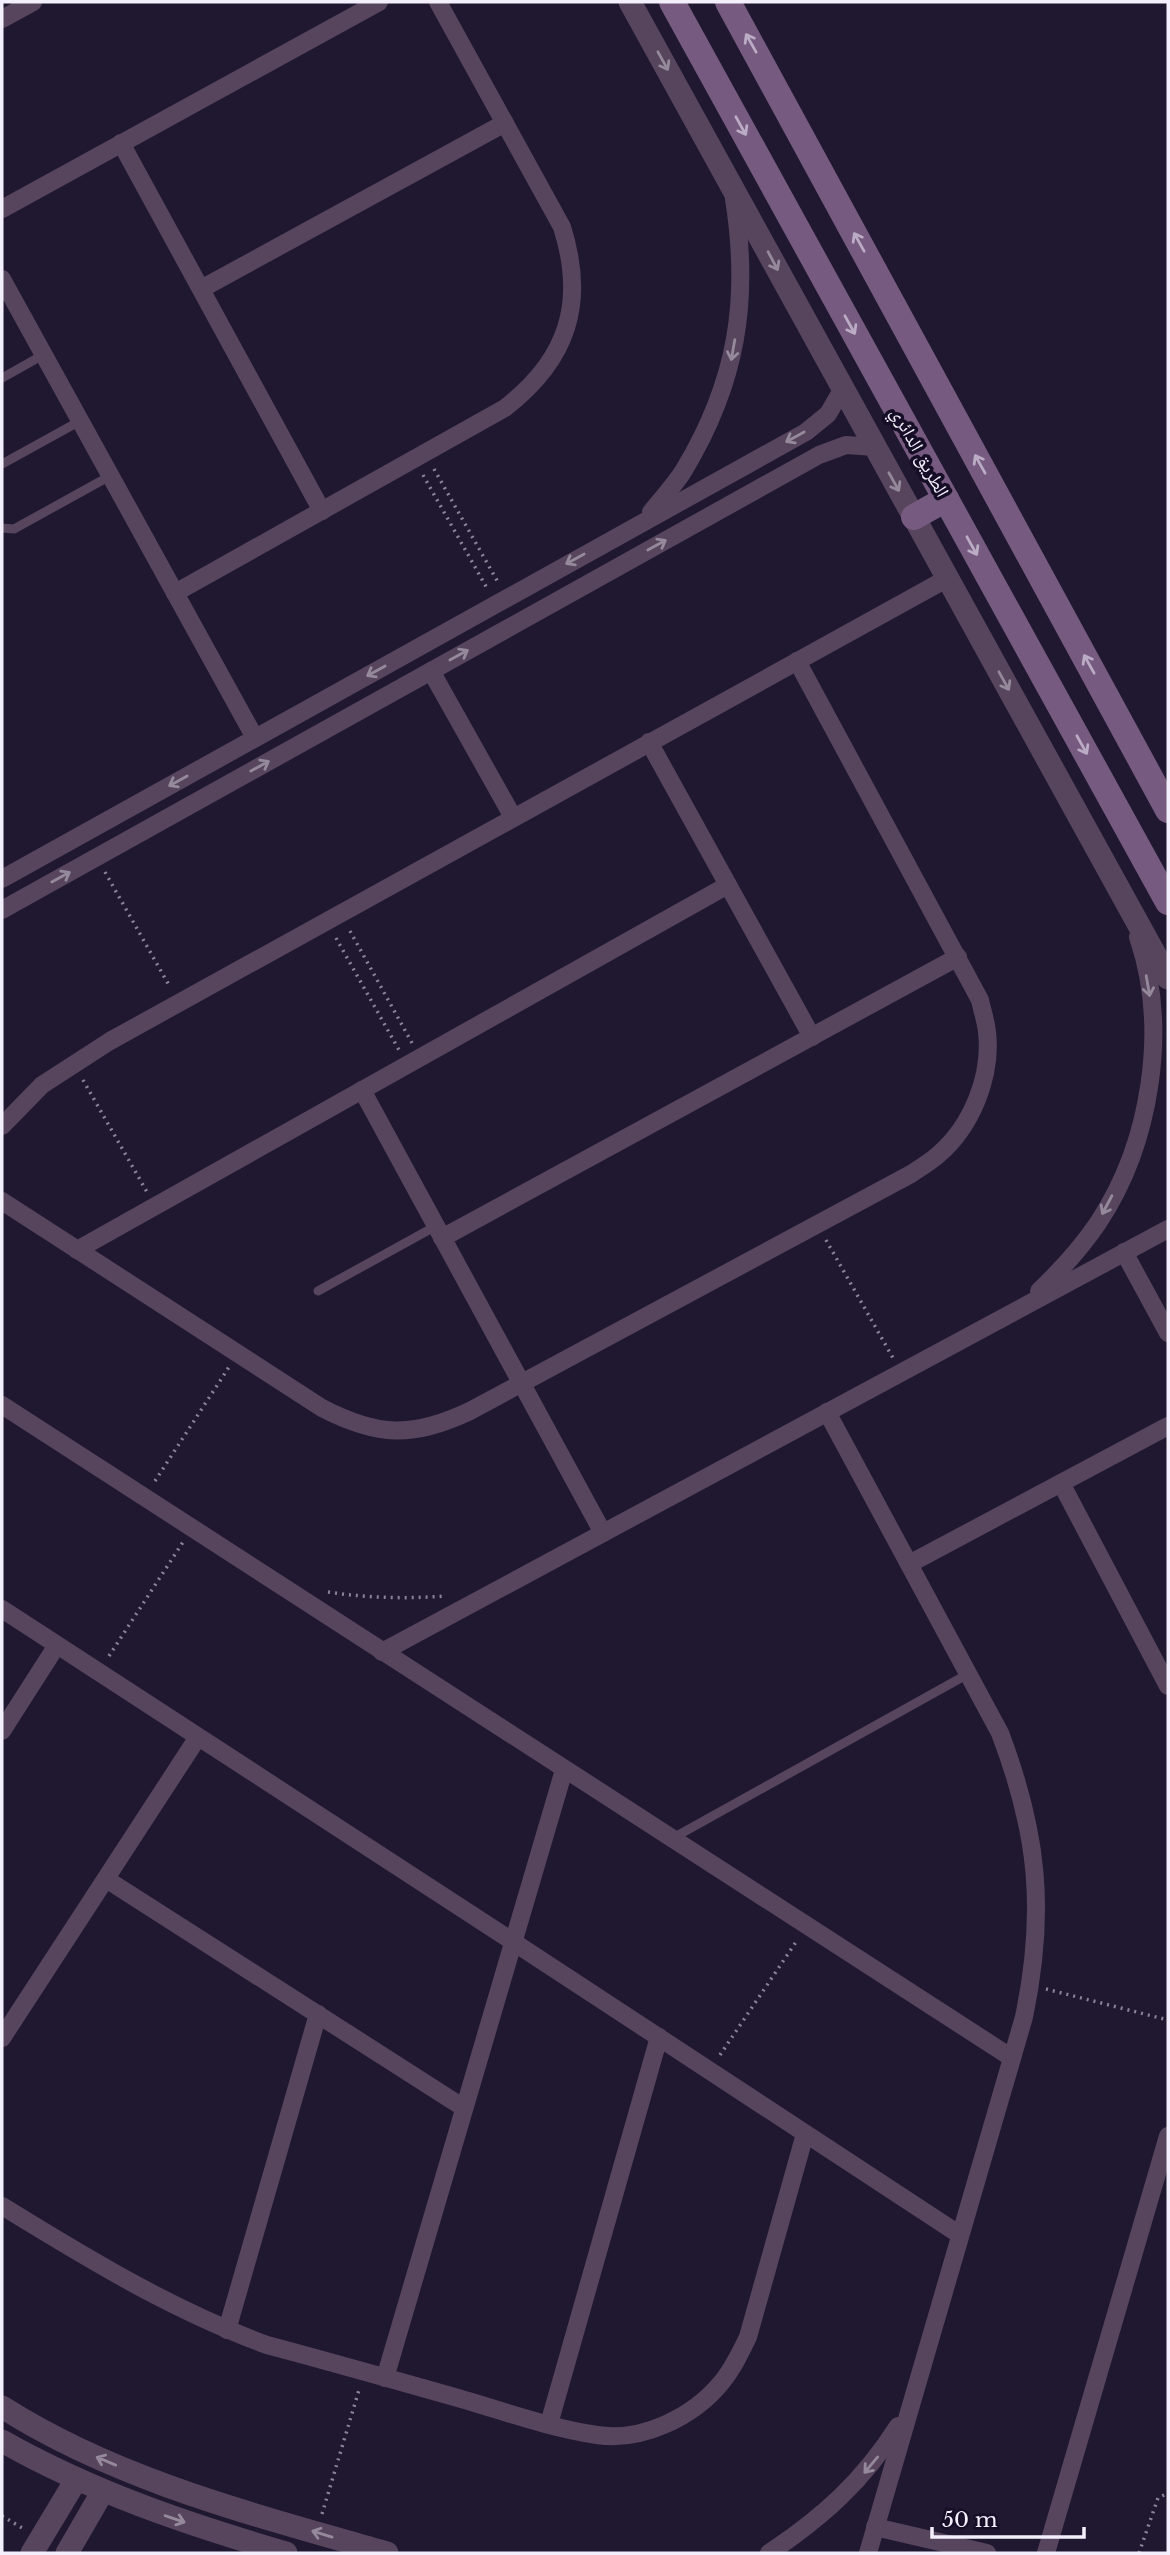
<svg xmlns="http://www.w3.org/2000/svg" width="1170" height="2555" font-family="'Libre Baskerville','Noto Naskh Arabic',serif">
	<rect width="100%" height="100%" fill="#1f1830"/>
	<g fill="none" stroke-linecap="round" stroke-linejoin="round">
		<g stroke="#8a8497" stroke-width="3.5" stroke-dasharray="2 5" stroke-linecap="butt">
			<path d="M434 469 499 584"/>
			<path d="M423 475 488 590"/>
			<path d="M105 872 170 987"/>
			<path d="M350 931 412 1043"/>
			<path d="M336 938 399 1050"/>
			<path d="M83 1080 147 1192"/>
			<path d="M826 1240 893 1358"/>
			<path d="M155 1481 229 1367"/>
			<path d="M328 1592C368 1598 405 1599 446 1596"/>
			<path d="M109 1656 183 1542"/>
			<path d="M1046 1989 1168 2020"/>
			<path d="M720 2055 798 1939"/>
			<path d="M322 2514 359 2390"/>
			<path d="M2 2516 24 2529"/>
			<path d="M1139 2553 1158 2498 1168 2493"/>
		</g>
		<g stroke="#56455c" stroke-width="9">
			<path d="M2 378 43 355"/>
			<path d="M2 464 80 421"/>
			<path d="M2 528 14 529 110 476"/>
			<path d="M318 1291 436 1226"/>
			<path d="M673 1838 968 1674"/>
		</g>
		<g stroke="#56455c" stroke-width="18">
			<path d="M2 19 33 2"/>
			<path d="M121 143 322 511"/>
			<path d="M2 209 379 2"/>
			<path d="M2 279 255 738"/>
			<path d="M201 289 505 123"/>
			<path d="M651 512C662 498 675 485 684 470 737 382 750 300 734 199"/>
			<path d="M175 593 505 408C568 359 586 303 562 227L438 2"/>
			<path d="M431 671 513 817"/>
			<path d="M649 742 812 1037"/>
			<path d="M2 879 806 432 828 414 842 390"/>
			<path d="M2 910 819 455 846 445 875 447"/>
			<path d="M362 1090 603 1533"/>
			<path d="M2 1126 42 1085 110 1041 948 578"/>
			<path d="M2 1201 322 1408C378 1437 413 1438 470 1411L911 1174C920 1168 930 1162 938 1155 972 1126 992 1076 987 1032 986 1021 982 1010 980 1000L797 661"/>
			<path d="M442 1238 958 957"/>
			<path d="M77 1250 728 885"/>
			<path d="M1124 1252 1168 1333"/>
			<path d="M1039 1291C1061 1270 1081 1248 1098 1223 1151 1143 1169 1028 1138 937"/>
			<path d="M2 1405 1012 2058"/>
			<path d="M827 1412 1000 1733C1038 1833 1046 1911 1024 2017L868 2553"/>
			<path d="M1061 1483 1168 1686"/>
			<path d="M909 1564 1168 1426"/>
			<path d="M2 1609 512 1941 960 2235"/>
			<path d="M382 1652 1168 1229"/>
			<path d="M2 1731 57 1645"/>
			<path d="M106 1879 464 2108"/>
			<path d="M2 2038 198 1737"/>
			<path d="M2 2206C88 2259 172 2310 267 2345 331 2362 394 2380 458 2398 503 2411 550 2428 597 2435 642 2442 693 2417 721 2383 733 2369 740 2353 748 2337L805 2134"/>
			<path d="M227 2330 318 2014"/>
			<path d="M385 2378 564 1770"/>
			<path d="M549 2424 659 2037"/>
			<path d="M875 2527 987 2553"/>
			<path d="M769 2553C823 2517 863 2481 898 2426"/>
			<path d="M1046 2553 1168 2136"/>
		</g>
		<g stroke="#56455c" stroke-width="23">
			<path d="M630 2 1168 978"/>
			<path d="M2 2407C118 2481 256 2515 387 2553"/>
			<path d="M2 2441C92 2492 187 2524 286 2553"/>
			<path d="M32 2553 76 2480"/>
			<path d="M67 2553 103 2491"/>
		</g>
		<g stroke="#765a80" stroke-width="26">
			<path d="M672 2 1168 902"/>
			<path d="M728 2 1168 810"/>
			<path d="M914 517 946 499"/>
		</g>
	</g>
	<defs><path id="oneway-shaft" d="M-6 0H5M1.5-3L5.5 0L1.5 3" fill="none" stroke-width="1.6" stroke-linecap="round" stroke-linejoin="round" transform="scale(1.75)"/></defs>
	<g stroke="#bbacc5">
		<use href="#oneway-shaft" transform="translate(751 43) rotate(-119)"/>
		<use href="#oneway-shaft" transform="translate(741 126) rotate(61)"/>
		<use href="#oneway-shaft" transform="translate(859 242) rotate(-119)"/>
		<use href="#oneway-shaft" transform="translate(850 325) rotate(61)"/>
		<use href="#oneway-shaft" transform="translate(980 464) rotate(-119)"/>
		<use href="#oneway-shaft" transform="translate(972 546) rotate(61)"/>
		<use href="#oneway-shaft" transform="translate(1089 664) rotate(-119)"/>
		<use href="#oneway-shaft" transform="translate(1082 745) rotate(61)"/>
	</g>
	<g stroke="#95899c">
		<use href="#oneway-shaft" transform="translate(663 61) rotate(61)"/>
		<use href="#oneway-shaft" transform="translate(773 261) rotate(62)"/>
		<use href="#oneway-shaft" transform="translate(733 350) rotate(100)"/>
		<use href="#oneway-shaft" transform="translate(795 437) rotate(151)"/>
		<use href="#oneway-shaft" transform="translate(894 482) rotate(61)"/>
		<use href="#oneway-shaft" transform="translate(657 545) rotate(-29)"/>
		<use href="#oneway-shaft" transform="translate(575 559) rotate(151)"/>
		<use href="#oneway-shaft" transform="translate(459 655) rotate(-29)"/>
		<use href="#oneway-shaft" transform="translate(376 671) rotate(151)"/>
		<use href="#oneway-shaft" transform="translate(1004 681) rotate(61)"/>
		<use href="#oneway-shaft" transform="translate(260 766) rotate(-29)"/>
		<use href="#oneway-shaft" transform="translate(178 781) rotate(151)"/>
		<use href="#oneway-shaft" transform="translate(61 877) rotate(-29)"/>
		<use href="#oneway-shaft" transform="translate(1148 986) rotate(80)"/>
		<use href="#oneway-shaft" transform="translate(1107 1205) rotate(118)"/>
		<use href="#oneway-shaft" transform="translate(106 2461) rotate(-157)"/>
		<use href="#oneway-shaft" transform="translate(871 2465) rotate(130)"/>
		<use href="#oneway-shaft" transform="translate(175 2519) rotate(19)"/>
		<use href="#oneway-shaft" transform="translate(322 2534) rotate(-163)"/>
	</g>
	<g text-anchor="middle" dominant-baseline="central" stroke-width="7" stroke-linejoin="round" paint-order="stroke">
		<g font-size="19" fill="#f3effd" stroke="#160e26">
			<text transform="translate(920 452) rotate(61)">الطريق الدائري</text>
		</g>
	</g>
	<rect width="1170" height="2555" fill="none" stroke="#f3effd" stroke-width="7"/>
	<path d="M932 2527v10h152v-10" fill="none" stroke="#f3effd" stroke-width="3.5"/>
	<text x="942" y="2527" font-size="21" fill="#f3effd" stroke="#160e26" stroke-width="5" paint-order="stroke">50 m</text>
</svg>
